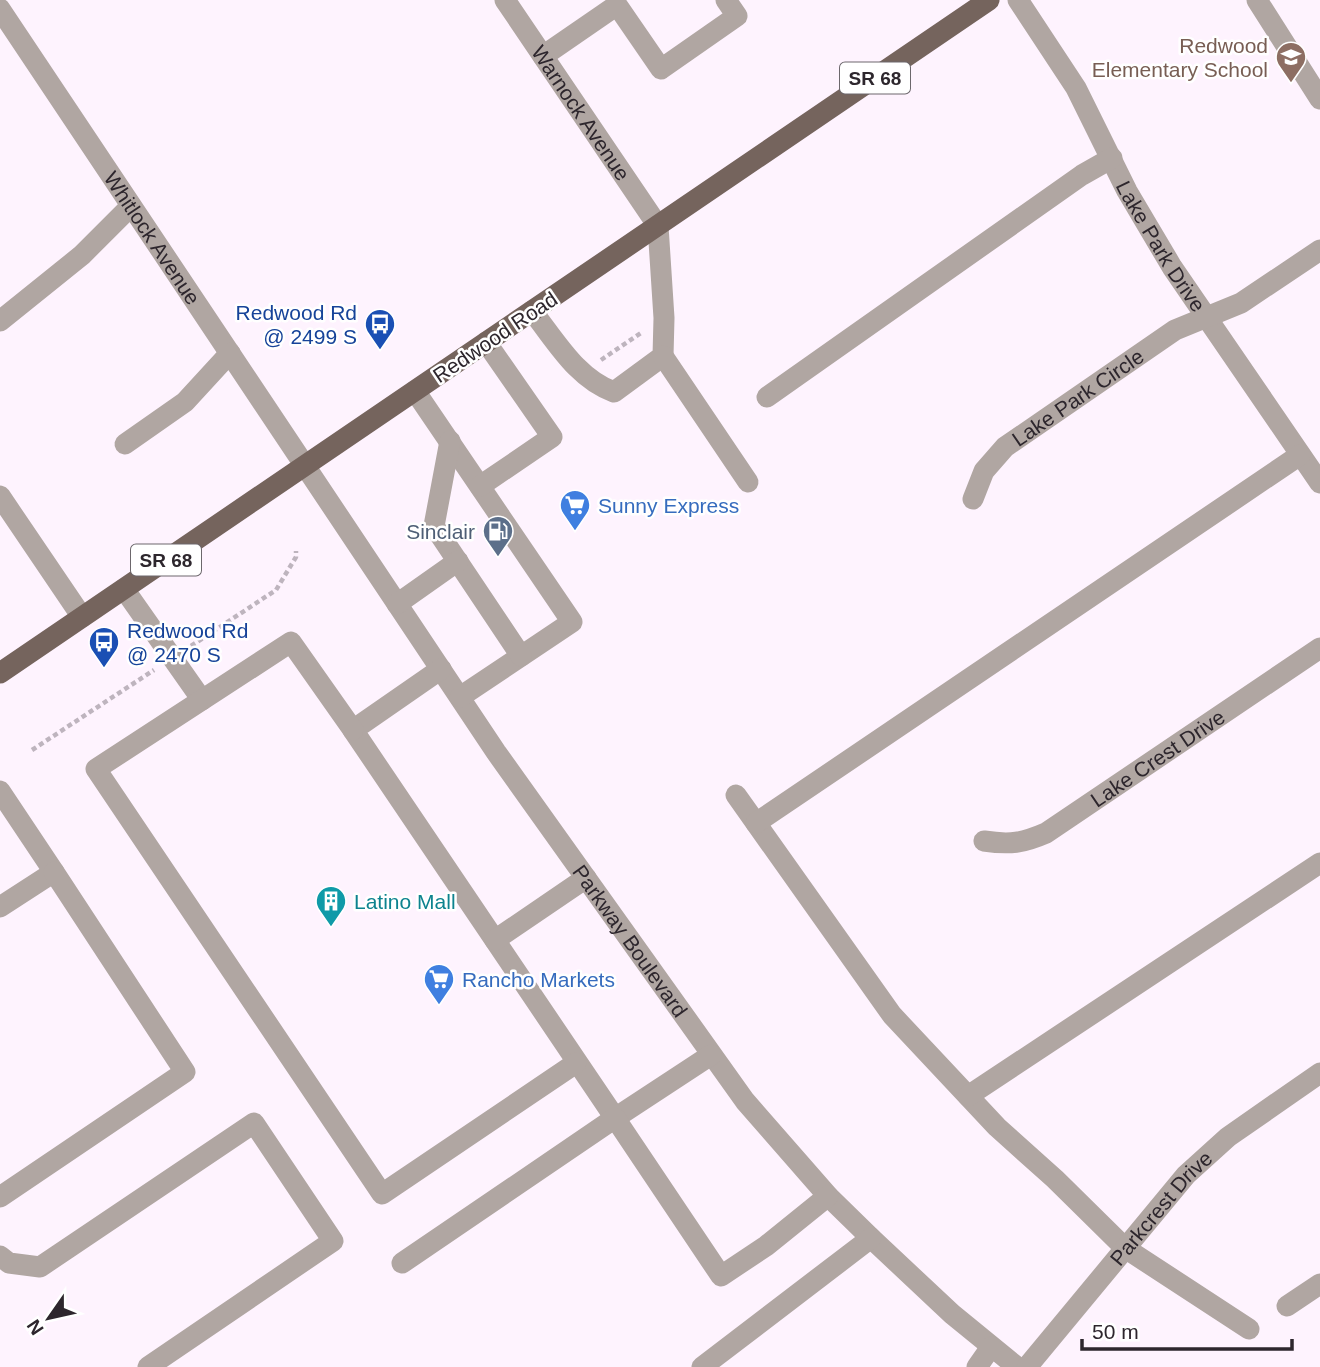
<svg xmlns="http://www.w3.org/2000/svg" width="1320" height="1367" font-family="Helvetica,sans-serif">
	<rect width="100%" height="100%" fill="#fef3fe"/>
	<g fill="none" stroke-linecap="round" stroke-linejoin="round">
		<g stroke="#beb4be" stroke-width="4.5" stroke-dasharray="5 3.5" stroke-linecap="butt">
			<path d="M601 360 641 333"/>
			<path d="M191 646 276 590 296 557V551"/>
			<path d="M32 750 154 670"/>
		</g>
		<g stroke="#b0a6a2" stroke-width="21">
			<path id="s1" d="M505 0 658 226 664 318 663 356 614 392C577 379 556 341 532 311"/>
			<path id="s2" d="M1018 0 1076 88 1127 191 1172 267 1320 483"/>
			<path d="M1257 0 1320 99"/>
			<path id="s3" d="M0 9 496 752 745 1101 828 1196 871 1238 952 1314 1017 1367"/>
			<path d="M543 56 617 5 661 69 737 16 726 0"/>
			<path d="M0 321 82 255 131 206"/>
			<path d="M663 356 748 482"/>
			<path d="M415 391 572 622 460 697"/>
			<path d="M767 397 1082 175 1112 158"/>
			<path d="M450 441 434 526 521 656"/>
			<path d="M125 444 185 402 230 353"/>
			<path d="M480 486 552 437 486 342"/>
			<path d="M0 496 82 617"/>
			<path id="s4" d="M973 499 984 471 1005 447 1175 330 1241 303 1320 250"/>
			<path d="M124 589 202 700"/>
			<path d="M397 604 458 561"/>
			<path d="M441 669 353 730 615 1118 711 1055"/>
			<path d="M353 730 291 642 96 769 382 1194 576 1063"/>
			<path d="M0 791 54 872 0 907"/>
			<path d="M736 795 892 1015 997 1127 1055 1179 1125 1248 1249 1329"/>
			<path d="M756 823 1300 455"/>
			<path id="s5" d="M984 841C1010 845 1023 843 1046 833L1320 648"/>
			<path d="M495 940 586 878"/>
			<path d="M968 1096 1320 863"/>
			<path d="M0 1197 185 1072 54 872"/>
			<path d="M0 1256 9 1263 40 1267 254 1123 333 1241 148 1367"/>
			<path d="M402 1263 615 1118 721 1276 766 1246 828 1196"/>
			<path d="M1287 1306 1320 1284"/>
			<path d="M702 1367 871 1238"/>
			<path d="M977 1367 991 1347"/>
			<path id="s6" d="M1027 1367 1186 1175 1228 1137 1320 1073"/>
		</g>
		<path stroke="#75645d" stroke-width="21" d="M0 673 989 0"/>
	</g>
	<defs>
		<g id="school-pin" transform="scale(1.575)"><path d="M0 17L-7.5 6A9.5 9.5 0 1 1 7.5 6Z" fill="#8d6e63" stroke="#fff"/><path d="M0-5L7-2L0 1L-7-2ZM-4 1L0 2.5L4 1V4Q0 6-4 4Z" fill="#fff"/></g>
		<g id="bus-pin" transform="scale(1.575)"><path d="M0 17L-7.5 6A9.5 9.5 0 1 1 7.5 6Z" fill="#1a4fb4" stroke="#fff"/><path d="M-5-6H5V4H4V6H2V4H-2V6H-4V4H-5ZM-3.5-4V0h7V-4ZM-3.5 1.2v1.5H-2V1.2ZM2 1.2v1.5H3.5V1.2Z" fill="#fff"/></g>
		<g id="supermarket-pin" transform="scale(1.575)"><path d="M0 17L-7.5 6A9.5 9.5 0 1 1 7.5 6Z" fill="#3f7fe0" stroke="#fff"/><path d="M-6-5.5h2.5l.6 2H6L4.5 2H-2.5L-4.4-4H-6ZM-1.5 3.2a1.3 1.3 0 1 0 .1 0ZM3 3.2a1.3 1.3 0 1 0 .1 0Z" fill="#fff"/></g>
		<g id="fuel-pin" transform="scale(1.575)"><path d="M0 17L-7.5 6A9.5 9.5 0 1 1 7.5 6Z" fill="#5c6f8a" stroke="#fff"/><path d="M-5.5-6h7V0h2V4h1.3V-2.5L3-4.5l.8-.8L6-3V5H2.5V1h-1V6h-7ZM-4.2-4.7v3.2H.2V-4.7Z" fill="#fff"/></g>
		<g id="building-pin" transform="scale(1.575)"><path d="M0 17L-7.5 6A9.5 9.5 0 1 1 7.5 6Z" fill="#0f9aa8" stroke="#fff"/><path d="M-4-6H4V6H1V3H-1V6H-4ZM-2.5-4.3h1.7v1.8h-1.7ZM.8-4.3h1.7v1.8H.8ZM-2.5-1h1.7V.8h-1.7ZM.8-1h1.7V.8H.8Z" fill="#fff"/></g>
	</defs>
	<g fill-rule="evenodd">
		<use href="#school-pin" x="1291" y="57"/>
		<use href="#bus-pin" x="380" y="324"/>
		<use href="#supermarket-pin" x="575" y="505"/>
		<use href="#fuel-pin" x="498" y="531"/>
		<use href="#bus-pin" x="104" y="642"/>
		<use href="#building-pin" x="331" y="901"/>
		<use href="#supermarket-pin" x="439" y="979"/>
	</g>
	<g text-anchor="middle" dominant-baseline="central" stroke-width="5" stroke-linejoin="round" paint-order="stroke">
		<g fill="#fff" stroke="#6c676c" stroke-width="2">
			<rect x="840" y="62.5" width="70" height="31" rx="5"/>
			<rect x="131" y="544.5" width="70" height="31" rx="5"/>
		</g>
		<g font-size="19" font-weight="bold" fill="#2d262d">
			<text x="875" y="78">SR 68</text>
			<text x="166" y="560">SR 68</text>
		</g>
		<g font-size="21" fill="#785e54" stroke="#fff" text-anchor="end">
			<text x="1268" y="45">Redwood<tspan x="1268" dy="24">Elementary School</tspan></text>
		</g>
		<g font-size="21" fill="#2d262d" stroke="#fff">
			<text stroke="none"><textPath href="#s1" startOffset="136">Warnock Avenue</textPath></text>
			<text stroke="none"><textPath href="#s3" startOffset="275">Whitlock Avenue</textPath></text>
			<text stroke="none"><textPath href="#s2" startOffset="285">Lake Park Drive</textPath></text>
			<text transform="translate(495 337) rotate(-34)">Redwood Road</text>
			<text stroke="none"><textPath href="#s4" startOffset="150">Lake Park Circle</textPath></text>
			<text stroke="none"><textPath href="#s5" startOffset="198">Lake Crest Drive</textPath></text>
			<text stroke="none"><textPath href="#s3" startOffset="1125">Parkway Boulevard</textPath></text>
			<text stroke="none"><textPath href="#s6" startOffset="208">Parkcrest Drive</textPath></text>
		</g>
		<g font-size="21" fill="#164399" stroke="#fff" text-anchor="end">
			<text x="357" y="312">Redwood Rd<tspan x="357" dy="24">@ 2499 S</tspan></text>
			<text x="127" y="630" text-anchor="start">Redwood Rd<tspan x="127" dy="24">@ 2470 S</tspan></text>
		</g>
		<g font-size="21" fill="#366cbe" stroke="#fff" text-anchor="start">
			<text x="598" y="505">Sunny Express</text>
			<text x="462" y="979">Rancho Markets</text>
		</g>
		<g font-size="21" fill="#4e5e75" stroke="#fff" text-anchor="end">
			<text x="475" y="531">Sinclair</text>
		</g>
		<g font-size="21" fill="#0d838f" stroke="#fff" text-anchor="start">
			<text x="354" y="901">Latino Mall</text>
		</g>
	</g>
	<g transform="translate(49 1318) rotate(236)" stroke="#ffffff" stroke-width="5" paint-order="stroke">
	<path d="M0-5L12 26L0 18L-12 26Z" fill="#2d262d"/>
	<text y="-10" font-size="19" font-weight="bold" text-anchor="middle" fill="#2d262d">N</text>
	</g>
	<path d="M1082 1339v10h210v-10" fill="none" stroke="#2d262d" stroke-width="3.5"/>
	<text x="1092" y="1339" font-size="21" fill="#2d262d" stroke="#ffffff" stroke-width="5" paint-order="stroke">50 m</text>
</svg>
